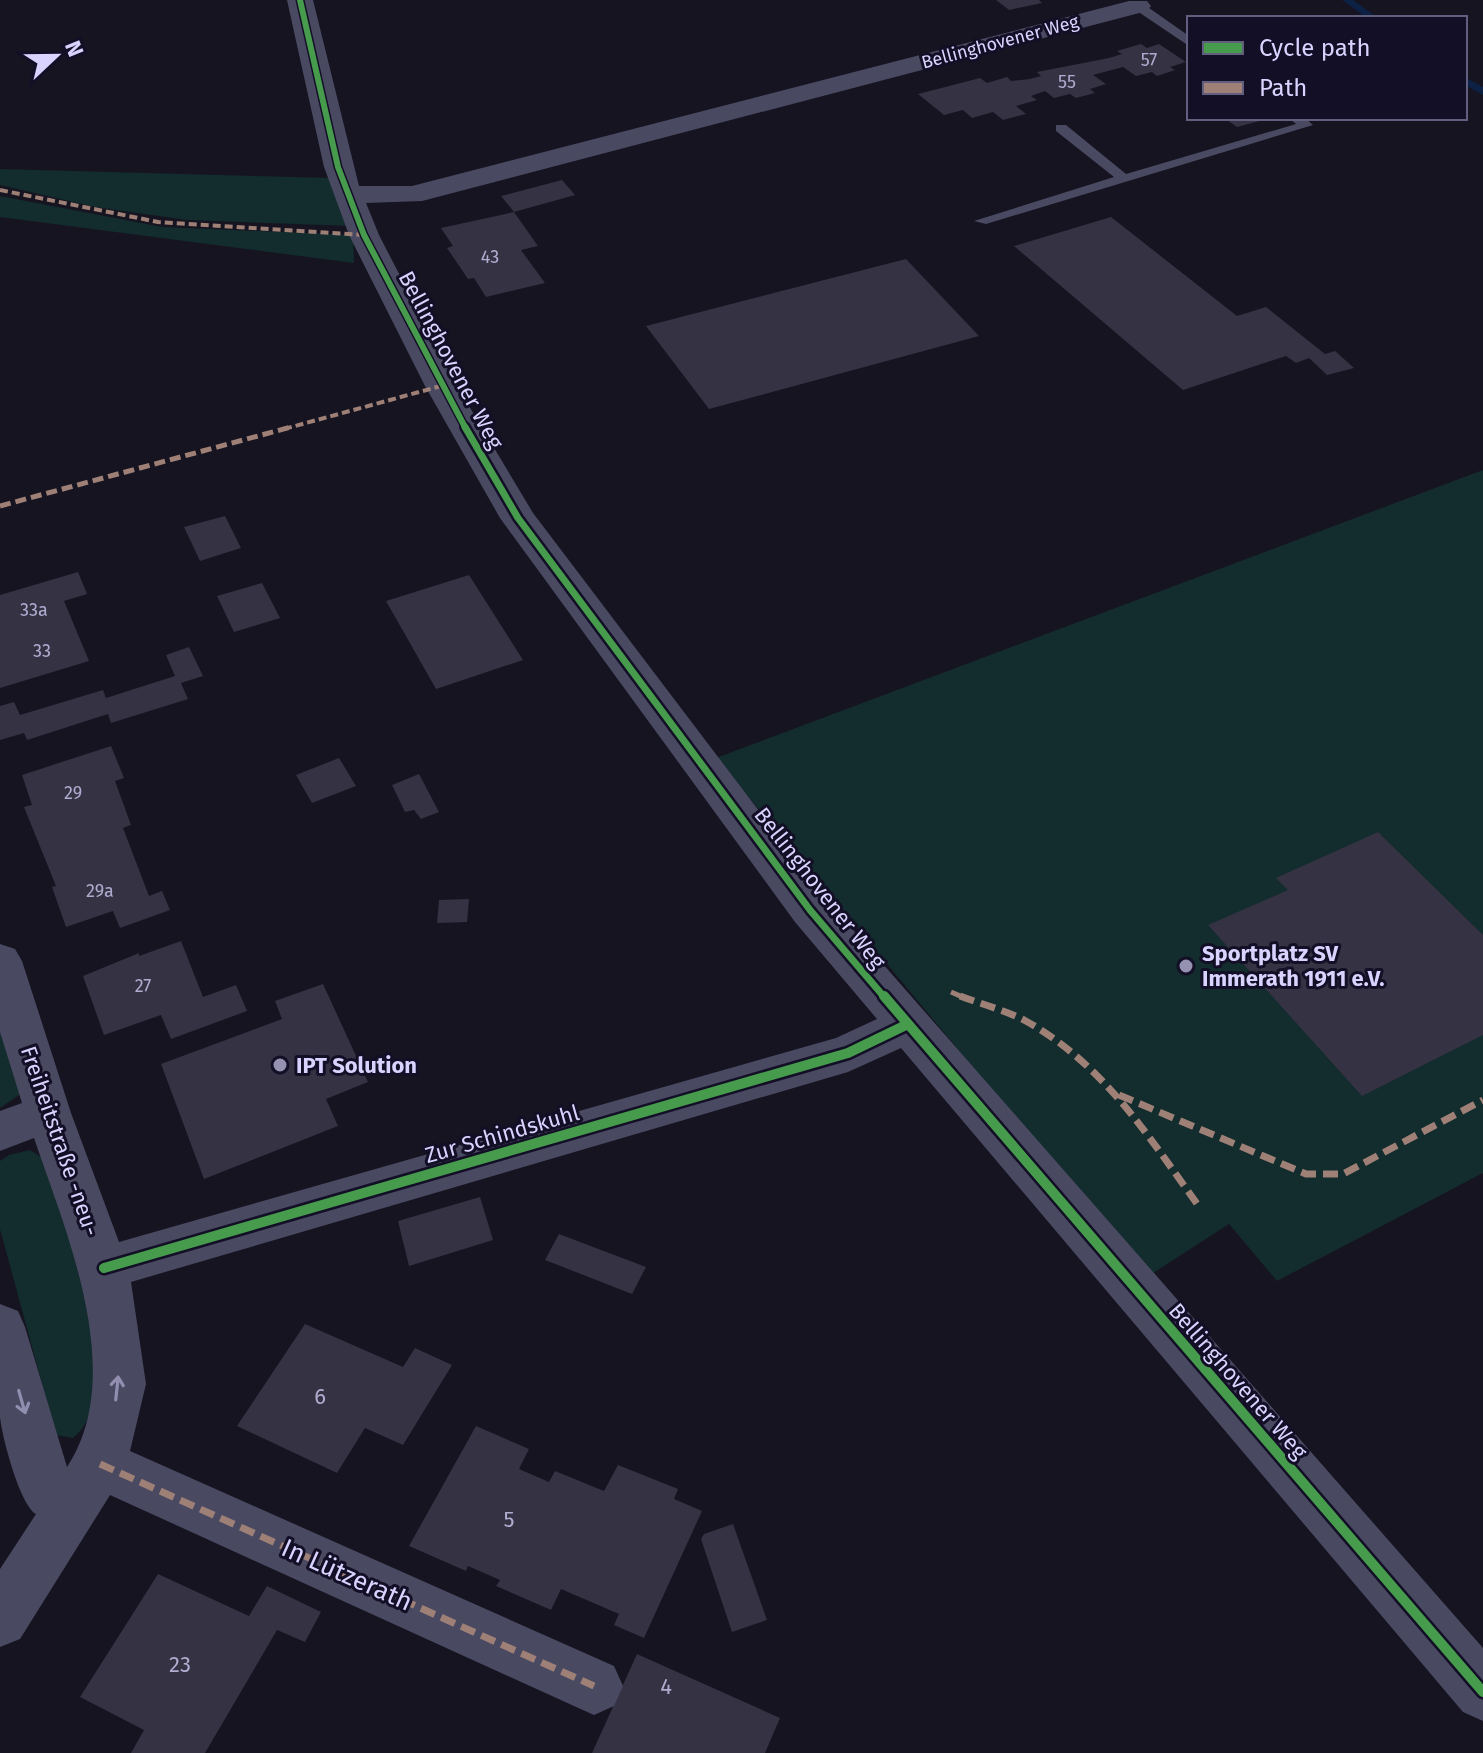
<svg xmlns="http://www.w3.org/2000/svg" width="1483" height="1753" font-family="'Fira Sans',sans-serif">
	<rect width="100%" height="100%" fill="#161421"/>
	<g fill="#132c2d">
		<path d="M0 169 332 178 350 226 187 220 95 207 0 185Z"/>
		<path d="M0 196 162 227 353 235 354 263 0 217Z"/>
		<path d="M1483 470V1173L1277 1281 1229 1224 1147 1277 956 1062V1047L716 758Z"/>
		<path d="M0 1013 20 1079 19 1095 0 1108Z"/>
		<path d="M30 1150 44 1159C61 1216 129 1397 73 1438L56 1435 0 1229V1161L9 1155Z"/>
	</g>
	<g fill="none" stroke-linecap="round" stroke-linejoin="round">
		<g fill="#0d2144" fill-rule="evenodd">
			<path d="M1342 0H1353L1378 18H1367Z"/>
			<path d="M1465 77 1483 87V95L1465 85Z"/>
		</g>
	</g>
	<g fill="#343243">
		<path d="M996 0H1039L1042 3 1009 10Z"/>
		<path d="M1141 44 1147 48 1159 44 1186 62 1170 67 1175 70 1157 76 1152 72 1136 76 1123 67 1093 75 1106 84 1090 89 1095 93 1076 98 1070 94 1054 98 1045 91 1031 96 1037 100 1016 106 1026 114 1003 120 993 112 972 118 963 110 944 115 918 94 980 78 987 83 1007 77 1011 81 1030 79 1041 76 1037 72 1109 58 1122 54 1117 51Z"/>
		<path d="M1224 118H1267V119L1237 127Z"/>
		<path d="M562 180 575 195 514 212 501 196Z"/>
		<path d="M514 212 538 246 521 250 545 283 486 297 474 278 468 279 447 248 453 246 441 228Z"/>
		<path d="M1111 217 1237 316 1266 307 1325 354 1335 351 1354 368 1327 375 1309 358 1296 363 1286 356 1183 390 1014 246Z"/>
		<path d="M906 259 979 336 709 409 646 326Z"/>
		<path d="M225 516 241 548 200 561 184 527Z"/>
		<path d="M78 572 87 594 64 601 89 661 0 688V595Z"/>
		<path d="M469 575 523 660 436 689 386 601Z"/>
		<path d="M262 583 280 618 234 632 217 596Z"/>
		<path d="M189 647 203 676 181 683 188 699 111 723 108 714 27 740 24 733 0 740V706L14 702 20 715 103 690 106 698 175 676 166 655Z"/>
		<path d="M111 746 124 778 115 781 131 825 123 828 149 896 162 891 170 910 120 928 113 911 66 927 52 887 56 886 24 807 32 805 22 775Z"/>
		<path d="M339 758 356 786 312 803 296 775Z"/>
		<path d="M419 774 439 812 421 819 414 810 405 812 392 785Z"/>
		<path d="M1378 832 1483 935V1035L1362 1096 1208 925 1288 890 1276 878Z"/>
		<path d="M469 899 467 922 437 923 439 900Z"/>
		<path d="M181 941 203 997 236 985 247 1011 171 1039 161 1015 104 1035 83 976 139 953V956Z"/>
		<path d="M323 984 368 1082 326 1099 338 1126 204 1179 161 1064 282 1019 275 1001Z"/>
		<path d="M480 1197 493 1240 409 1266 398 1221Z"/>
		<path d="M559 1234 646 1267 632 1294 545 1260Z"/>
		<path d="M305 1324 403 1367 415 1348 452 1365 403 1445 365 1428 337 1473 237 1426Z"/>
		<path d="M476 1426 529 1449 519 1469 549 1482 555 1471 604 1491 618 1465 678 1489 674 1499 702 1511 644 1638 614 1625 619 1614 561 1589 551 1610 496 1586 500 1580 468 1566 466 1571 409 1546Z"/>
		<path d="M733 1524 767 1620 732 1632 701 1539 704 1534Z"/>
		<path d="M158 1574 249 1616 267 1586 321 1612 305 1642 277 1630 205 1753H131L144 1730 80 1697Z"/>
		<path d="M637 1654 780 1718 765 1753H592Z"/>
	</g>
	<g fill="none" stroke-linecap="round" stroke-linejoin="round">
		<g fill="#4a4962" fill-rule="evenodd">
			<path d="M1134 3H1142L1189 36V46L1134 9Z"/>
			<path d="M1289 118H1305L1313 125 986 224 974 221 1114 177 1056 131V125H1066L1126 174 1296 124Z"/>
		</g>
		<path fill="#4a4962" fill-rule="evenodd" d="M287 0H313L359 186H412L1129 1H1147L1151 6 1147 11 422 201 366 203 379 235 457 386 533 513 825 898 1483 1648V1721L1463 1712 901 1048 848 1072 131 1282 146 1384 130 1451 614 1666 623 1686 614 1706 594 1715 574 1706 110 1495 20 1639 0 1647V1569L36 1514C20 1505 2 1437 0 1417 0 1380 0 1341 0 1304L18 1311 25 1327 67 1467C128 1375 66 1232 34 1138L0 1151V1111L22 1103 0 1032V944L15 949 22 961 71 1113 119 1242 836 1038 877 1019 795 922 500 518 425 386 349 235 324 167Z"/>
		<g stroke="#9e8076" stroke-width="4" stroke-dasharray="8 4" stroke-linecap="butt">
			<path d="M0 190 158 222 364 235"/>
			<path d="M284 429 441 386"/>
		</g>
		<g stroke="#9e8076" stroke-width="5" stroke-dasharray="11 5" stroke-linecap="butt">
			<path d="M0 506 291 427"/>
			<path d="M951 992 965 998"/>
		</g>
		<g stroke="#9e8076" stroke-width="7" stroke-dasharray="15 7" stroke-linecap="butt">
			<path d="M960 996C981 1004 1004 1010 1024 1020 1104 1064 1148 1136 1200 1208"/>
			<path d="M1119 1095 1306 1174H1343L1483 1100"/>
			<path d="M100 1464 594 1686"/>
		</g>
		<g stroke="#130f26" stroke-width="9">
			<path id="cycleway-far2" d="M300 0 338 167 364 235 466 429"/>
		</g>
		<g stroke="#130f26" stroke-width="12">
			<path id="cycleway-far1" d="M465 427 518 518 810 910 885 998"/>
		</g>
		<g stroke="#130f26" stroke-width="15">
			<g id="cycleway">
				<path d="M884 996 1483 1692"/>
				<path d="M104 1268 848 1053 906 1025"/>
			</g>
		</g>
		<use href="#cycleway-far2" stroke="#469c4c" stroke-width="6"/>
		<use href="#cycleway-far1" stroke="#469c4c" stroke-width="7"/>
		<use href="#cycleway" stroke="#469c4c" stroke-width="10"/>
	</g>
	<defs><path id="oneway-shaft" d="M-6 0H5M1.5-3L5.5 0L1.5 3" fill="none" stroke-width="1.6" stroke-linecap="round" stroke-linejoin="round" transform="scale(2)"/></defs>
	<g stroke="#928eb0">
		<use href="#oneway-shaft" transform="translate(117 1388) rotate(-84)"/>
		<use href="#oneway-shaft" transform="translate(22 1402) rotate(74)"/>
	</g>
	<g fill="#9591b1" stroke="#130f26" stroke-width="3">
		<circle cx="1186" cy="966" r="8"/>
		<circle cx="280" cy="1065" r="8"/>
	</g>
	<g text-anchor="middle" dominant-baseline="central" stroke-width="6" stroke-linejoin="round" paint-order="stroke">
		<g font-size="18" fill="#d9d4ff" stroke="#130f26">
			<text transform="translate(1000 42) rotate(-15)">Bellinghovener Weg</text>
		</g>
		<g font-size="18" fill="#b0acd0">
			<text x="1149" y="60">57</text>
			<text x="1067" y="82">55</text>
			<text x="490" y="257">43</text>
			<text x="34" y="610">33a</text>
			<text x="42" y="651">33</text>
			<text x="73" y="793">29</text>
			<text x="100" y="891">29a</text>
			<text x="143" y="986">27</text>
		</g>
		<g font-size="22" fill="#d9d4ff" stroke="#130f26">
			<text transform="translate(451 360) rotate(62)">Bellinghovener Weg</text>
			<text transform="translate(820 888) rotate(52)">Bellinghovener Weg</text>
			<text transform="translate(502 1134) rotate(-16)">Zur Schindskuhl</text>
			<text transform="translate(60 1141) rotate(71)">Freiheitstraße -neu-</text>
			<text transform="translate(1238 1381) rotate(49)">Bellinghovener Weg</text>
		</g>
		<g font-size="22" font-weight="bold" fill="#d9d4ff" stroke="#130f26" text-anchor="start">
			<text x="1202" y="953">Sportplatz SV<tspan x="1202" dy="25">Immerath 1911 e.V.</tspan></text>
			<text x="296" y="1065">IPT Solution</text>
		</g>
		<g font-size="22" fill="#b0acd0">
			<text x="320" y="1396">6</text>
			<text x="509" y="1519">5</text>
			<text x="180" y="1664">23</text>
			<text x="666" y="1686">4</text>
		</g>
		<g font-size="26" fill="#d9d4ff" stroke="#130f26">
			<text transform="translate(347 1575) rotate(24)">In Lützerath</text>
		</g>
	</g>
	<rect x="1187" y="16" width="280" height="104" fill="#130f26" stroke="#625e7d" stroke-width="2"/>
	<rect x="1203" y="42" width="40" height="12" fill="#469c4c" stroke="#625e7d" stroke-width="2"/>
	<text x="1259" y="56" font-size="24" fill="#d9d4ff">Cycle path</text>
	<rect x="1203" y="82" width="40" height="12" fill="#9e8076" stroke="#625e7d" stroke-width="2"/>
	<text x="1259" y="96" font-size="24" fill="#d9d4ff">Path</text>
	<g transform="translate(56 56) rotate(68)" stroke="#130f26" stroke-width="6" paint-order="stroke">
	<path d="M0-6L14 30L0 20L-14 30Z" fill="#d9d4ff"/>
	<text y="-12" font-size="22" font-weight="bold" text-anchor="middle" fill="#d9d4ff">N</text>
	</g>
</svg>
